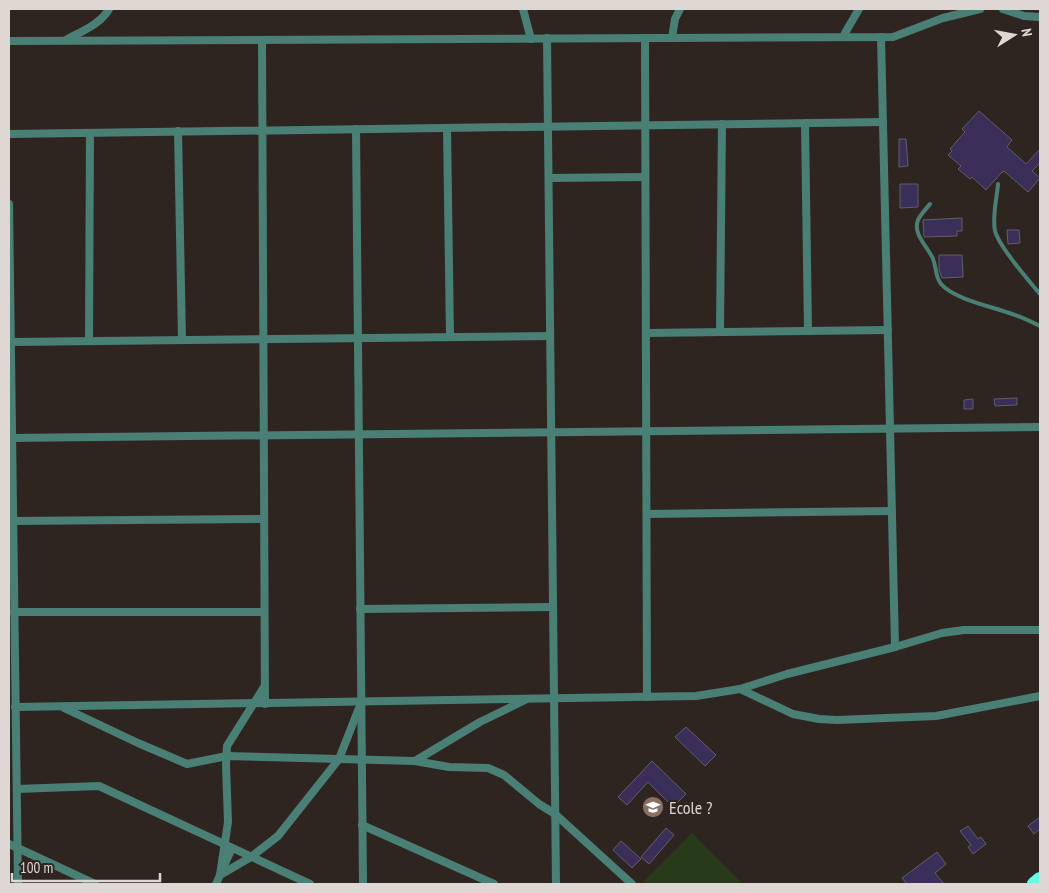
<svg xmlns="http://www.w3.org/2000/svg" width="1049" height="893" font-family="'PT Sans Narrow',sans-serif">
	<rect width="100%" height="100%" fill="#2f2520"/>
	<path fill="#273b1b" d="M692 833 743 884H646L643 882Z"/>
	<g fill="#392f58" stroke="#605e69">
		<path d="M979 111 1012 140 1007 147 1026 164 1040 149V163L1032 171 1040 178 1028 192 1004 171 1003 172H1002L986 190 972 177 970 179 958 169 961 166 948 155 952 151 950 149 965 132 962 129Z"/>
		<path d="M899 139H906L908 166 899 167Z"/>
		<path d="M900 184H918V207L900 208Z"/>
		<path d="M962 218V231H957V236L924 237 923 220Z"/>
		<path d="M1007 230H1019L1020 243 1008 244Z"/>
		<path d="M939 255H962L963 277 942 278 939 270Z"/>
		<path d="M1017 398V405L995 406 994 399Z"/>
		<path d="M973 399V409H964V400Z"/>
		<path d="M686 727 716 755 705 766 675 737Z"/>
		<path d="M652 761 686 794 673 807 648 782 627 805 618 797Z"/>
		<path d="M1040 817V829L1034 834 1028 826Z"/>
		<path d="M968 826 978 839 981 837 986 844 973 854 968 847 971 845 960 831Z"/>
		<path d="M666 828 674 835 649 864 641 857Z"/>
		<path d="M621 841 641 859 632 868 613 850Z"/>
		<path d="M937 852 946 864 935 873 944 884H907L902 878Z"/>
	</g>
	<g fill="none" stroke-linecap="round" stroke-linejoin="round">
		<g stroke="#4a7f76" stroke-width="4">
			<path d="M998 184C997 198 992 216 995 231 999 247 1029 281 1040 294"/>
			<path d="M930 204C926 209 921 214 918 220 913 233 925 244 931 255 937 264 934 275 941 284 955 300 995 307 1015 315 1024 318 1032 322 1040 326"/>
		</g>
		<g stroke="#4a7f76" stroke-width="8">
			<path d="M523 9 531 39"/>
			<path d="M1003 9 1024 16 1040 17"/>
			<path d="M845 33 859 9"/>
			<path d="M881 37 895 647"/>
			<path d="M547 38 556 884"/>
			<path d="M645 38 647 697"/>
			<path d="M672 38 675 19 680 9"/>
			<path d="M66 40C80 32 101 24 109 9"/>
			<path d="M262 40 265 704"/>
			<path d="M9 41 893 37 943 18 980 9"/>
			<path d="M805 123 808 331"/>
			<path d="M447 128 450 337"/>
			<path d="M356 129 363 884"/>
			<path d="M178 131 182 340"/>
			<path d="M9 134 883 122"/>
			<path d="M549 178 645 177"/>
			<path d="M9 204 18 884"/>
			<path d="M720 332 722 124"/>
			<path d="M646 333 888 330"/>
			<path d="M89 341 90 133"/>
			<path d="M11 342 550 336"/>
			<path d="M9 438 1040 427"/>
			<path d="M647 514 892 511"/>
			<path d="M9 521 264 519"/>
			<path d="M360 609 553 607"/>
			<path d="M14 612H264"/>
			<path d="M264 687 227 746 226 765 228 822 220 875 251 857 278 836 339 759 359 708"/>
			<path d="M740 689 793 714 819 719 837 720 936 716 1040 696"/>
			<path d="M15 707 696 696 740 689 787 674 895 647 942 633 964 630H1040"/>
			<path d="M64 708 138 743 187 764 227 756 415 761 449 767 488 768 504 775 539 804 555 814 632 884"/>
			<path d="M415 761 480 722 525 700"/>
			<path d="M17 789 99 786 310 884"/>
			<path d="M362 825 494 884"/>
			<path d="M9 844 95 884"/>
			<path d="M216 884 232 848"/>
		</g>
		<path stroke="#66fbe5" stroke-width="14" d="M1034 884 1040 879"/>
	</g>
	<defs>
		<g id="school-disc" transform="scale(1.125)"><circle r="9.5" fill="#8d6e63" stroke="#2f2520"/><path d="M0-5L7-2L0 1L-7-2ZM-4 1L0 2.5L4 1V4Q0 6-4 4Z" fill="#fff"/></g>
	</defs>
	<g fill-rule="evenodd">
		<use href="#school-disc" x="653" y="807"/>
	</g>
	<g text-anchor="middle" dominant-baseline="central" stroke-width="4" stroke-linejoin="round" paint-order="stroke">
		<g font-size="18" fill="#ded7d3" stroke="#2f2520" text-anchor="start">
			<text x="669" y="807">Ecole ?</text>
		</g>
	</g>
	<rect width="1049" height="893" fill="none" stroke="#ded7d3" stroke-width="20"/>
	<g transform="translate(1014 35) rotate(79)" stroke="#2f2520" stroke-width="4" paint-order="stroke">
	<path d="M0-4L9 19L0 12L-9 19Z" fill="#ded7d3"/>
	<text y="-8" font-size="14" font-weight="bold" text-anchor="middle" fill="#ded7d3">N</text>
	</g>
	<path d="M12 873v8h148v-8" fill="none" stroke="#ded7d3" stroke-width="2.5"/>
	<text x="20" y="873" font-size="15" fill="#ded7d3" stroke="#2f2520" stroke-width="4" paint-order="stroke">100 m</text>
</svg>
